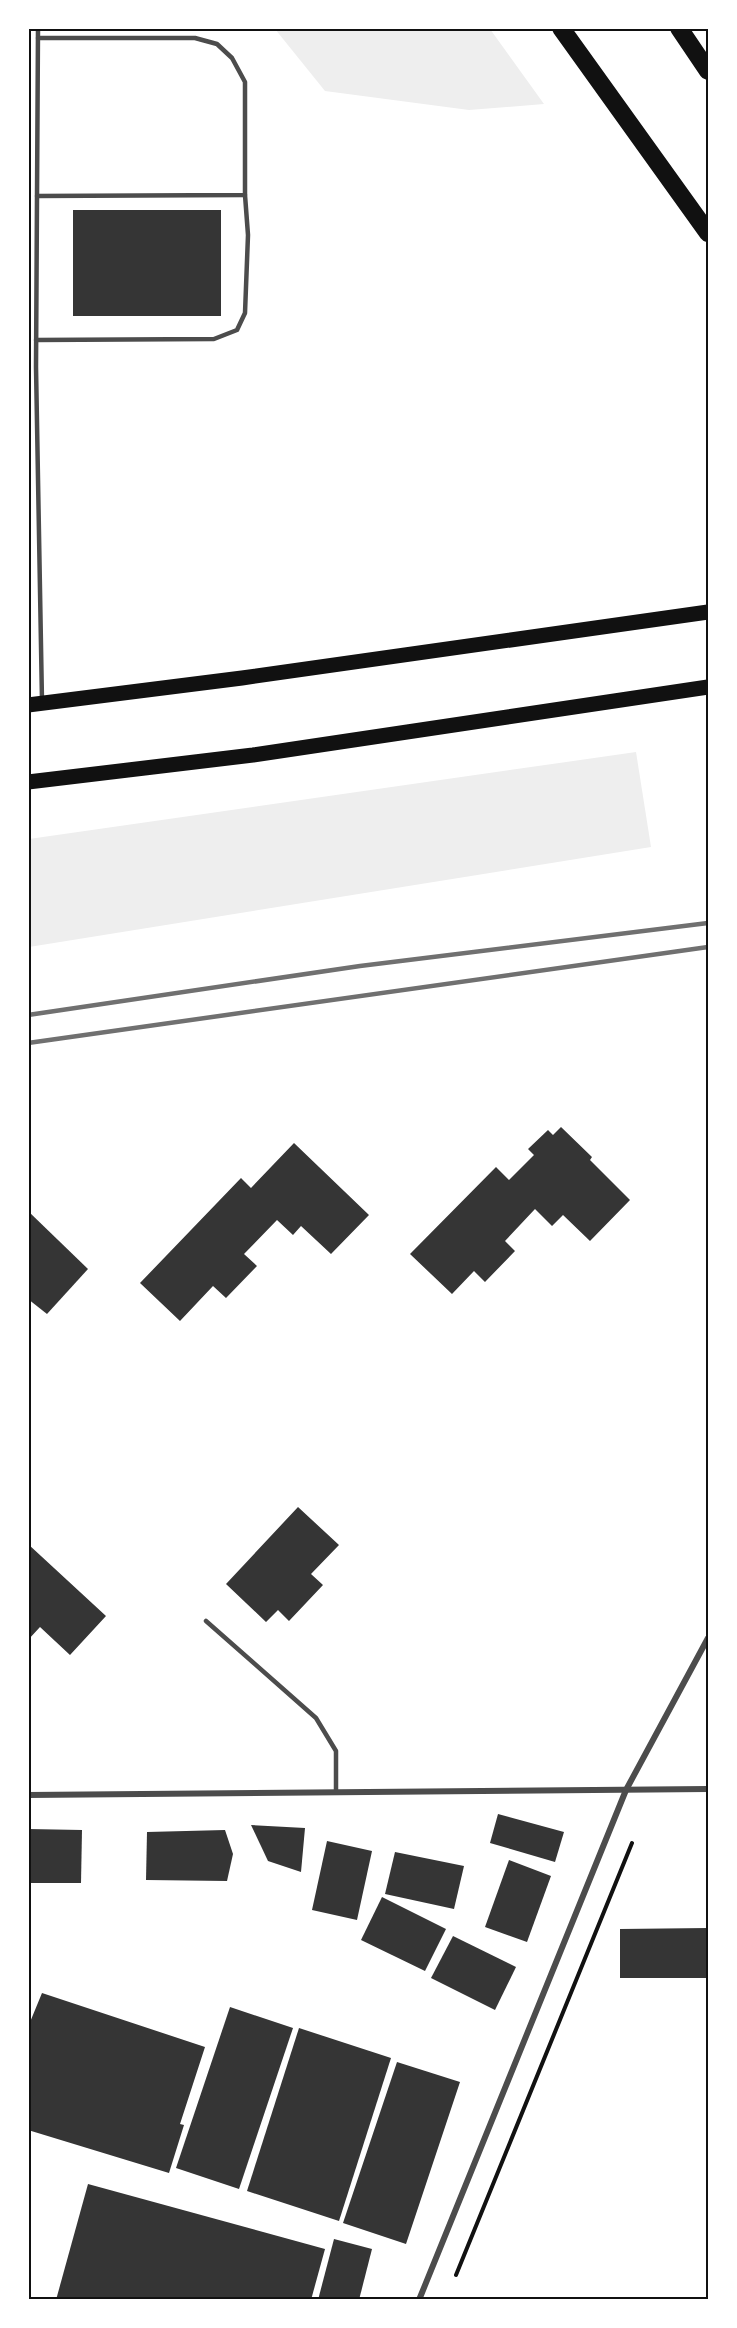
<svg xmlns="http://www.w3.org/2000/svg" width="737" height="2328" font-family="Montserrat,sans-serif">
	<rect width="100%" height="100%" fill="#fff"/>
	<g fill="#eee">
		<path d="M275 29H490L544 104 469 110 325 91Z"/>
		<path d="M636 752 651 847 29 947V839Z"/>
	</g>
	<g fill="#353535">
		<rect x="73" y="210" width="148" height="106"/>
		<path d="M561 1127 592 1157 590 1160 630 1200 590 1241 563 1215 552 1226 535 1209 505 1241 515 1251 485 1282 474 1271 452 1294 410 1254 496 1167 509 1180 534 1155 528 1149 548 1130 553 1135Z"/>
		<path d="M294 1143 369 1215 331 1254 301 1226 293 1235 277 1220 244 1254 257 1266 226 1298 213 1286 180 1321 140 1283 241 1178 251 1188Z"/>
		<path d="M28 1211 88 1269 47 1314 28 1299Z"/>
		<path d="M298 1507 339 1545 311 1574 323 1585 289 1621 278 1610 266 1622 226 1584Z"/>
		<path d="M28 1544 106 1616 70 1655 40 1627 28 1640Z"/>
		<path d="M498 1814 564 1832 555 1862 490 1843Z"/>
		<path d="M251 1825 305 1828 301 1872 268 1861Z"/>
		<path d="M28 1829 82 1830 81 1883H28Z"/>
		<path d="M225 1830 233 1854 227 1881 146 1880 147 1832Z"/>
		<path d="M327 1841 372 1851 357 1920 312 1910Z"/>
		<path d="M395 1852 464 1866 454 1909 385 1894Z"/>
		<path d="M509 1860 551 1876 527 1942 485 1927Z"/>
		<path d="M382 1897 446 1929 425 1971 361 1940Z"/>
		<path d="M708 1928V1978H620V1929Z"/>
		<path d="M453 1936 516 1967 495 2010 431 1978Z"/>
		<path d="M42 1993 205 2047 180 2124 184 2125 169 2173 28 2130V2027Z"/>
		<path d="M230 2007 293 2028 239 2189 176 2168Z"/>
		<path d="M299 2028 391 2058 339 2221 247 2191Z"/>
		<path d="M397 2062 460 2082 406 2244 343 2223Z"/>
		<path d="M88 2184 325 2249 311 2300H56Z"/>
		<path d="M334 2239 372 2249 359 2300H318Z"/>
	</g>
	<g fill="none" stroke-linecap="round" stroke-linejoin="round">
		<path stroke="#111" stroke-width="4" d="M456 2275 632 1843"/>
		<g stroke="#4c4c4c" stroke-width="4.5">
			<path d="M38 28 36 367 42 701"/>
			<path d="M37 196 245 195V82L232 58 217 44 195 38H38"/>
			<path d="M36 340 214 339 237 330 245 313 248 235 245 195"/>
			<path d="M206 1621 316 1718 336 1751V1792"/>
		</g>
		<g stroke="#4c4c4c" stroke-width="6">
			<path d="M28 1795 708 1789"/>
			<path d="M419 2300 626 1790 708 1638"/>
		</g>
		<g stroke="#111" stroke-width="15">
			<path d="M28 705 242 678 708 612"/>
			<path d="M28 782 253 755 708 687"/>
		</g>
		<g stroke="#111" stroke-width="18">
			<path d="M561 28 708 233"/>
			<path d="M679 28 708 71"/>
		</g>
		<g stroke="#707070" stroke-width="4.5">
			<path d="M28 1015 360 966 708 923"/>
			<path d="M28 1043 708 947"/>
		</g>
	</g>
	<rect width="737" height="2328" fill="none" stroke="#ffffff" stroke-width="60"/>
	<rect x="30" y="30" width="677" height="2268" fill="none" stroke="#111" stroke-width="2"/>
</svg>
